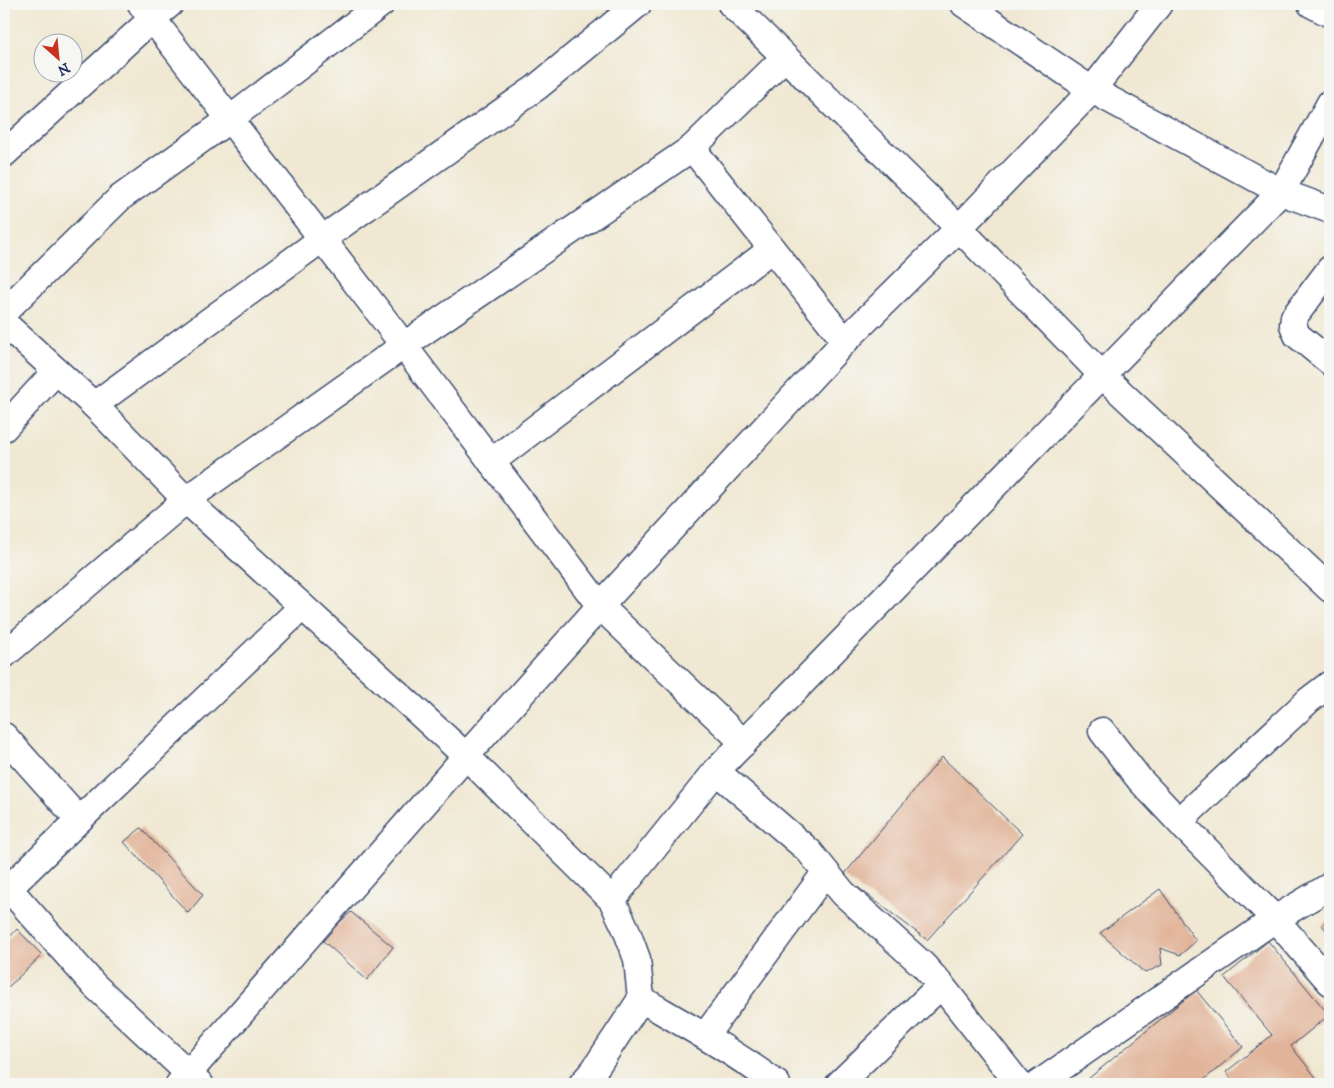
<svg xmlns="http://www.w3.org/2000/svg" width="1334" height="1088" font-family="'IM FELL DW Pica',serif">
	<rect width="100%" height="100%" fill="#f6f6f2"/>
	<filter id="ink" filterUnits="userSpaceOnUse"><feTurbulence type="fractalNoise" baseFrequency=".02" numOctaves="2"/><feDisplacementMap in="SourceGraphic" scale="10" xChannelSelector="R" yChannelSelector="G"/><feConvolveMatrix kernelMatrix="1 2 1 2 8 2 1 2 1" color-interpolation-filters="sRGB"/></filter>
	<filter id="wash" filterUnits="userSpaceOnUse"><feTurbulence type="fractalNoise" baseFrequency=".0096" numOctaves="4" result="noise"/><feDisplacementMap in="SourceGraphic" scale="20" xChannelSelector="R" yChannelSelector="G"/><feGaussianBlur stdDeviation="1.12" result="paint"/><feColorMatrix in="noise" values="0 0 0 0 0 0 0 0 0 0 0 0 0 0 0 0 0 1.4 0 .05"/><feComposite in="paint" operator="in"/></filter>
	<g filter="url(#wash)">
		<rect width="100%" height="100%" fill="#f0e8d2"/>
		<g id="blocks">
			<g fill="#e1b398">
				<path d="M942 757 1022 834 927 940 843 876Z"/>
				<path d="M141 828 203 895 188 913 124 842Z"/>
				<path d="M1160 889 1196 941 1180 955 1160 948 1162 965 1145 973 1100 933Z"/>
				<path d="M351 912 393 947 367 980 321 939Z"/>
				<path d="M1330 918V935L1322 925Z"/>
				<path d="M17 929 42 955 5 990 4 943Z"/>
				<path d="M1268 941 1329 1015 1291 1046 1319 1081 1315 1084H1236L1226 1072 1272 1035 1224 977Z"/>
				<path d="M1196 990 1243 1047 1199 1084H1082Z"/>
			</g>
		</g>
	</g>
	<g filter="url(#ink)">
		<use href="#blocks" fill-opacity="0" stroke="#3b4b6f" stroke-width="1"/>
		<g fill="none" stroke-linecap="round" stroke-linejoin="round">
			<g stroke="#3b4b6f" stroke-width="29">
				<g id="minor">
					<path d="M141 4 380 314 600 606 744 743"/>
					<path d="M731 4 959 228 1102 375 1330 589"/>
					<path d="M964 4 1092 90 1281 192 1330 210"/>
					<path d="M1311 4 1330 14"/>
					<path d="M692 148 845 341"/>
					<path d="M4 154 153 18 170 4"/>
					<path d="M1330 269 1294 317 1293 325 1297 335 1330 362"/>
					<path d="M4 312 120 198 230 119 381 4"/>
					<path d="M4 323 94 405 186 500 466 756 612 900 626 929 637 959 641 999C687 1026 734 1052 777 1084"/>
					<path d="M94 405 322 239 537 87 638 4"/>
					<path d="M4 428 56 371"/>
					<path d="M491 462 772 249"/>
					<path d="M4 655 186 500 403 346 692 148 784 58"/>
					<path d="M1330 684 1309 700 1189 812 1185 821 1186 829 1275 919 1330 982"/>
					<path d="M1102 731 1140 780 1186 829"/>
					<path d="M4 736 79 820"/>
					<path d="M716 771 809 851 843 893 923 965 941 985 1019 1084"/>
					<path d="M4 883 94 985 200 1084"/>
					<path d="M4 893 79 820 302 607"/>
					<path d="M612 900 716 771 1281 192 1330 103"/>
					<path d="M705 1036 825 873"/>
					<path d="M179 1084 466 756 600 606 845 341 959 228 1092 90 1159 4"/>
					<path d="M582 1084 594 1070 641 999"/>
					<path d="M839 1084 941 985"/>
					<path d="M1038 1084 1275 919 1330 886"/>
				</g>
			</g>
			<use href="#minor" stroke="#fff" stroke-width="26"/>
		</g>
	</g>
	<rect width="1334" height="1088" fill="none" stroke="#f6f6f2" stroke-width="20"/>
	<g transform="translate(58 58) rotate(153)"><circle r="24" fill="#f6f6f2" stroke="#9ea6b7"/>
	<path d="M0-4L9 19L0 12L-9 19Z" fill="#c8321e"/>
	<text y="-8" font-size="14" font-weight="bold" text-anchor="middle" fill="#1b2f5e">N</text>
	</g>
</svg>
